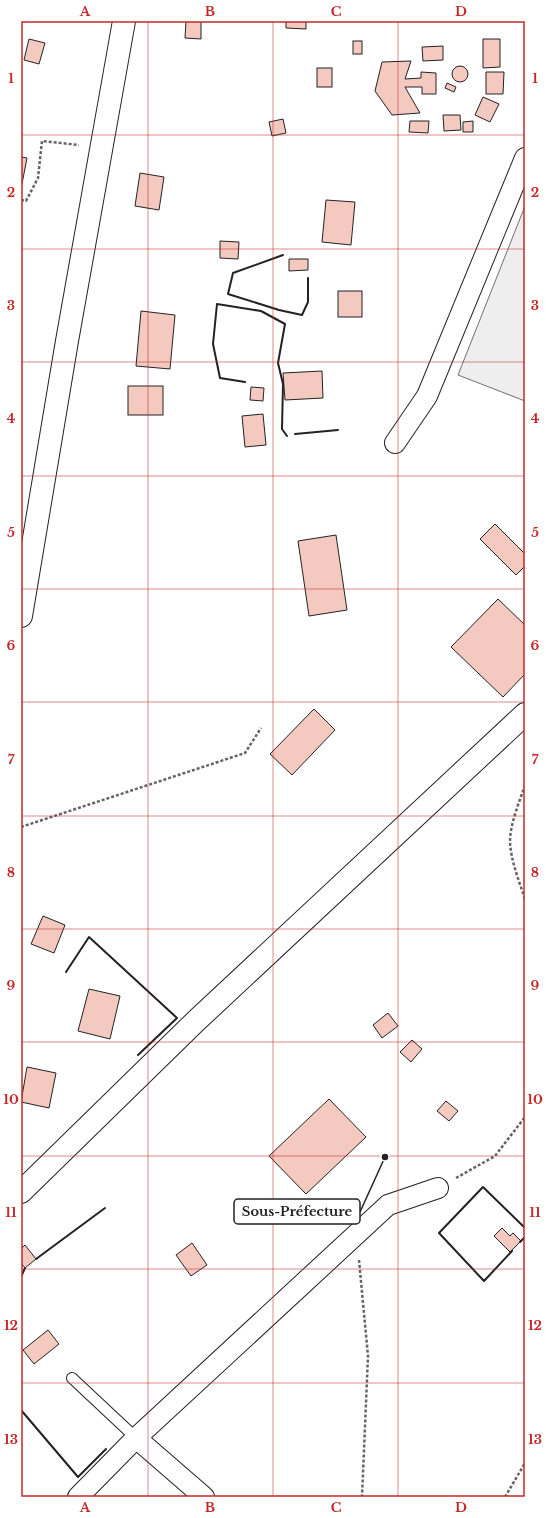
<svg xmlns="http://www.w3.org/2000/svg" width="546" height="1518" font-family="'Libre Baskerville',serif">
	<rect width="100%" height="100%" fill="#fff"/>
	<path fill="#eee" stroke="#6f6f6f" d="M525 206V401L458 375Z"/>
	<g fill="#f3c9c0" stroke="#222">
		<path d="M186 21H201V39L185 38Z"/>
		<path d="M286 21H306V29L286 28Z"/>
		<path d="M29 39 45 43 39 64 24 60Z"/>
		<path d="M483 39H500V67L483 68Z"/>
		<rect x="353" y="41" width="9" height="13"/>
		<path d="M443 46V60L423 61 422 47Z"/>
		<path d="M411 61 405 79 421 78V72L436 73V94H422V87H405L420 113 392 115 375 91 382 62Z"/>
		<circle cx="460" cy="74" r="8"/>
		<rect x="317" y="68" width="15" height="19"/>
		<path d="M486 72H504L503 94H486Z"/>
		<path d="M447 83 456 87 454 92 445 88Z"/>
		<path d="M483 97 499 104 490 122 475 115Z"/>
		<path d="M443 115H460L461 130 444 131Z"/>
		<path d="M283 119 286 133 272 136 269 122Z"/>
		<path d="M410 121H429L428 133 409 132Z"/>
		<path d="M473 121V132H463V122Z"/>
		<path d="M21 157 27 158 21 189Z"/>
		<path d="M140 173 164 177 159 210 135 206Z"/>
		<path d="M326 200 355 202 351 245 322 242Z"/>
		<path d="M220 241 239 242 238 259 220 258Z"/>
		<path d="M289 259H308V270L289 271Z"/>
		<rect x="338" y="291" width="24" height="26"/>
		<path d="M141 311 175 315 170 369 136 366Z"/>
		<path d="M322 371 323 398 285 400 283 373Z"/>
		<rect x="128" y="386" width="35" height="29"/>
		<path d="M251 387 264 388 263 401 250 400Z"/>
		<path d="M263 414 266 445 245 447 242 416Z"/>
		<path d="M495 524 525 554V566L516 575 480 539Z"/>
		<path d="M336 535 347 610 309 616 298 541Z"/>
		<path d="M498 599 525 625V674L503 697 451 647Z"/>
		<path d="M314 709 335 730 292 775 270 754Z"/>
		<path d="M43 916 65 925 54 953 31 944Z"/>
		<path d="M89 989 120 996 110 1039 78 1031Z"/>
		<path d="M388 1013 398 1026 382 1038 373 1025Z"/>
		<path d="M412 1040 422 1049 411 1062 400 1052Z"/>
		<path d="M27 1067 56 1073 49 1108 21 1102Z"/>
		<path d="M329 1099 366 1137 306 1194 269 1156Z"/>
		<path d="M446 1101 458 1111 449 1121 437 1111Z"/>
		<path d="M502 1228 510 1236 513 1233 521 1241 510 1252 494 1236Z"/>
		<path d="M192 1243 207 1265 191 1276 176 1255Z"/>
		<path d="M25 1245 36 1259 25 1268 21 1263V1249Z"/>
		<path d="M48 1330 59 1344 34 1364 23 1350Z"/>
	</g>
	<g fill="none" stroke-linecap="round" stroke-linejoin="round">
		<g stroke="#222" stroke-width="12">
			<path id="service" d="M72 1378 136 1438"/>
		</g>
		<g stroke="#222" stroke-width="22">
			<g id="minor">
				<path d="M395 443 427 396 525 158"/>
				<path d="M136 1438 204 1497"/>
				<path d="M78 1497 136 1438 388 1205 438 1188"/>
			</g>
		</g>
		<g stroke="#222" stroke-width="24">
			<path id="tertiary" d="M21 1192 197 1020 525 714"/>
		</g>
		<g stroke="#222" stroke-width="24">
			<path id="primary" d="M21 616 67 341 124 21"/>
		</g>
		<g stroke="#646464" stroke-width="2.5" stroke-dasharray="3 2" stroke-linecap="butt">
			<path d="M21 200 26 201 38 178 42 141 79 145"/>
			<path d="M525 785C519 803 510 824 510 842 511 861 519 881 525 899"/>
			<path d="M21 827 245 753 261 728"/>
			<path d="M456 1178 495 1156 525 1117"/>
			<path d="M359 1260 368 1356 362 1497"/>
			<path d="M505 1497 525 1463"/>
		</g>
		<use href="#service" stroke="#fff" stroke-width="10"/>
		<use href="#minor" stroke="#fff" stroke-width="20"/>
		<use href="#tertiary" stroke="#fff" stroke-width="22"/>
		<use href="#primary" stroke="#fff" stroke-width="22"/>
		<g stroke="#222" stroke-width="2">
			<path d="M283 255 233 273 228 294 279 310 302 315 308 302V278"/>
			<path d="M245 382 220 378 213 344 217 304 261 311 285 324 278 363 283 384 282 429 287 436"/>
			<path d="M295 434 338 430"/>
			<path d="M66 972 89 937 177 1018 138 1055"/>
			<path d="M520 1242 525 1237"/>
			<path d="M512 1251 484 1281 439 1233 483 1187 525 1228"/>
			<path d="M36 1259 105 1208"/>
			<path d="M21 1277 25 1268"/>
			<path d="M21 1410 78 1477 106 1449"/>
		</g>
	</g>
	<path fill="none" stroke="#c62828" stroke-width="1" stroke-opacity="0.55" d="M148 21V1497M273 21V1497M398 21V1497M21 135H525M21 249H525M21 362H525M21 476H525M21 589H525M21 702H525M21 816H525M21 929H525M21 1042H525M21 1156H525M21 1269H525M21 1383H525"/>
	<path fill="none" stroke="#222" stroke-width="1.5" d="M385 1157L360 1212"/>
	<circle fill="#222" stroke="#fff" stroke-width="1.5" cx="385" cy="1157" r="4"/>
	<rect fill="#fff" stroke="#222" stroke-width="1.5" x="234" y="1199" width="126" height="25" rx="4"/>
	<g font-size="13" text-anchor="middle" font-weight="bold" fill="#222">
		<text x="297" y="1216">Sous-Préfecture</text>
	</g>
	<rect width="546" height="1518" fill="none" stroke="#ffffff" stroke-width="44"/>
	<rect x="22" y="22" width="502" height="1474" fill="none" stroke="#c62828" stroke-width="1.5"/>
	<g font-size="13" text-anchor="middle" font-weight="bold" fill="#c62828">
		<text x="85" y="16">A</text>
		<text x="210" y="16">B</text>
		<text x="336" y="16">C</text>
		<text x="461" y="16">D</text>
		<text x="11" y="83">1</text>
		<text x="535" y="83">1</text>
		<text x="11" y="197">2</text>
		<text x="535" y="197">2</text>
		<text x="11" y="310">3</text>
		<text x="535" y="310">3</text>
		<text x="11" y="423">4</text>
		<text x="535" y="423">4</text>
		<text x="11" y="537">5</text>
		<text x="535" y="537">5</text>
		<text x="11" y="650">6</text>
		<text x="535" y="650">6</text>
		<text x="11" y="764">7</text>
		<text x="535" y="764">7</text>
		<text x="11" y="877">8</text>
		<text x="535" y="877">8</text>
		<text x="11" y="990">9</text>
		<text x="535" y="990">9</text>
		<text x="11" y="1104">10</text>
		<text x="535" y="1104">10</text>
		<text x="11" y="1217">11</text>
		<text x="535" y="1217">11</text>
		<text x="11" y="1330">12</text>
		<text x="535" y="1330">12</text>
		<text x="11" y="1444">13</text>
		<text x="535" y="1444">13</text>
		<text x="85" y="1512">A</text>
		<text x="210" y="1512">B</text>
		<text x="336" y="1512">C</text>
		<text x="461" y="1512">D</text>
	</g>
</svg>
